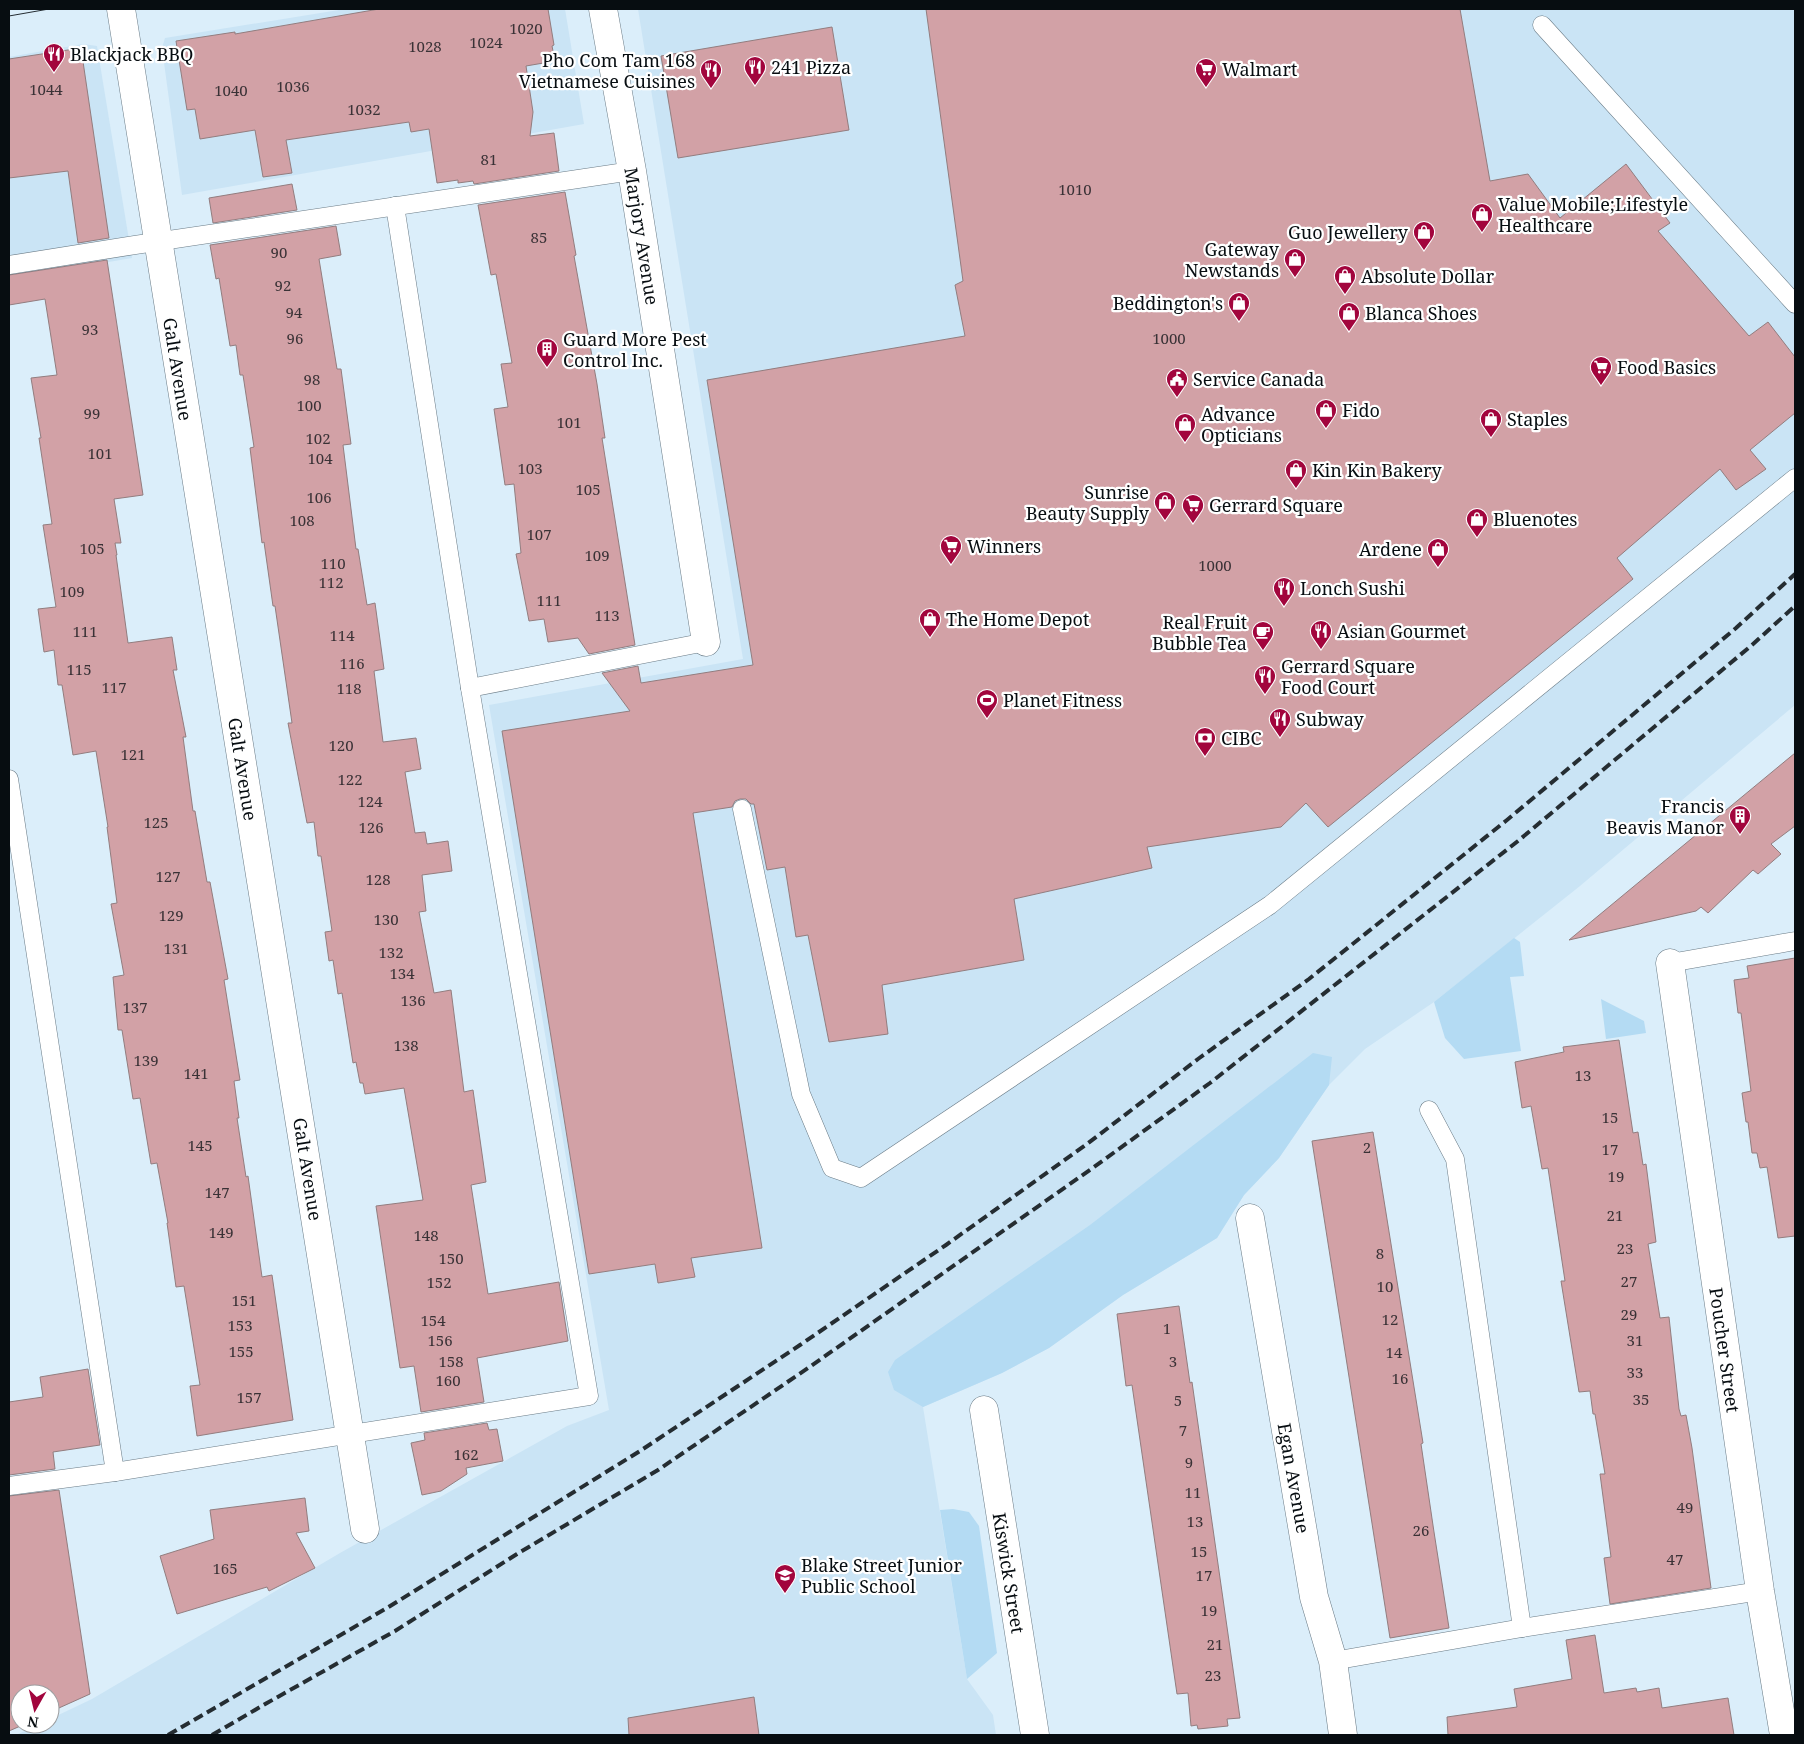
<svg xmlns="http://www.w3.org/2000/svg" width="1804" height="1744" font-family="'Noto Serif',serif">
	<rect width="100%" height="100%" fill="#dbeefa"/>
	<g fill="#cae4f5">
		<path d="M345 9H565L584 124 182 195 162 48 165 38Z"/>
		<path d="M638 9H1795V705L1580 886 1434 1002 1365 1049 1329 1085 1279 1158 1244 1195 1217 1238 1123 1295 1049 1348 1002 1373 923 1407 967 1679 993 1715 996 1735H16L40 1724H50V1719L92 1699 340 1553 567 1426 609 1410 489 705 743 659Z"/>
		<path d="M83 44 97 46 132 258 9 279V57Z"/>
	</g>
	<g fill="#b4dbf3">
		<path d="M1514 938 1520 942 1524 976 1510 977 1521 1051 1464 1059 1445 1038 1434 1002Z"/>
		<path d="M1601 999 1644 1021 1646 1033 1606 1039Z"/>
		<path d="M1313 1053 1332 1057 1329 1085 1279 1158 1244 1195 1217 1238 1123 1295 1049 1348 1002 1373 923 1407 894 1390 888 1372 895 1360 1090 1225Z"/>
		<path d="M953 1509 969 1512 979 1526 997 1653 967 1679 940 1510Z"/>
	</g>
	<g fill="#d2a1a6" stroke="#927d7f">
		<path d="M379 9H548L554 45 552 46 555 61 526 66 533 112 530 136 554 133 559 171 474 184 473 181 458 183V180L437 183 429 129 411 132 409 122 286 140 292 173 263 177 255 130 200 139 195 109 187 110 176 41 235 32V34Z"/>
		<path d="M926 9H1460L1490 181 1528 174 1560 218 1626 164 1670 223 1658 231 1749 336 1768 322 1795 357V413L1750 450 1766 469 1736 490 1720 469 1617 558 1633 579 1328 827 1306 803 1281 827 1147 847 1152 868 1014 899 1024 960 882 985 888 1034 829 1042 808 935 796 937 785 867 767 870 754 804H751L746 799H740L735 801 732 807 693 813 762 1248 691 1258 695 1277 658 1283 655 1264 589 1274 502 731 630 711 602 673 638 666 641 683 753 665 707 380 965 336 955 285 963 281Z"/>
		<path d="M832 27 849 130 678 158 661 56Z"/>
		<path d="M81 48 109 238 78 243 68 171 9 178V59Z"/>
		<path d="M292 184 297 210 213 223 209 198Z"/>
		<path d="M565 192 576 255 574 256 597 384 605 438H602L635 645 589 654 578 638 548 642 544 619 529 621 516 554 521 553 514 484 505 485 494 409 508 407 501 364 512 363 496 274 491 275 478 205Z"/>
		<path d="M336 226 341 255 319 259 337 369H341L351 444 343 445 356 549H358L367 605 375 603 384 669 374 671 383 742 416 738 421 769 405 772 415 833 425 832 427 844 448 841 452 871 422 875 426 911 419 912 434 993 451 990 464 1092 473 1090 486 1182 471 1185 488 1294 559 1282 568 1341 477 1358 484 1402 421 1412 414 1366 400 1368 376 1206 423 1200 404 1088 365 1094 363 1083H360L356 1062 353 1063 342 993 338 994 333 960 329 961 325 932 332 931 321 856H318L314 822 307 823 288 723H292L275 606H273L264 542 262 543 250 448 254 447 243 375H240L236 345 230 346 219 278 216 279 210 245Z"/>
		<path d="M107 260 143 495 114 499 121 543H115L117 555H116L128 643 172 637 177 670H173L186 737H183L193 811H195L207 882H210L228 979 224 980 240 1080 234 1081 239 1118H237L246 1177 248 1176 262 1277 272 1275 293 1420 197 1436 190 1386 200 1385 184 1286 176 1287 167 1223H168L157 1163 151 1164 140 1098 133 1099 122 1030H118L113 977 124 975 111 904 117 903 107 827H108L96 751 73 755 62 685H58L54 650 44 652 38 609 56 607 43 525 52 524 39 438H41L31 378 57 375 45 299 9 305V275Z"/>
		<path d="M1795 753V826L1771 844 1781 854 1758 874 1753 870 1708 913 1701 907 1696 911 1569 940Z"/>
		<path d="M1795 958V1236L1778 1238 1767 1167 1760 1168 1757 1153H1752L1748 1122H1746L1742 1093 1751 1091 1741 1013H1738L1734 980 1749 978 1747 966Z"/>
		<path d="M1619 1040 1633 1133 1638 1132 1643 1165 1646 1164 1656 1242 1648 1244 1660 1318 1669 1317 1679 1409 1681 1416 1686 1415 1692 1448 1711 1588 1610 1604 1604 1558 1611 1557 1600 1474H1605L1595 1414H1593L1590 1391 1579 1392 1561 1281H1565L1548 1168 1542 1169 1531 1106 1522 1108 1515 1062 1564 1052 1563 1047Z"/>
		<path d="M1373 1132 1423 1443 1421 1444 1434 1532 1449 1628 1390 1638 1312 1141Z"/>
		<path d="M1179 1306 1190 1383 1192 1382 1240 1718 1227 1719 1228 1726 1198 1729 1197 1725 1191 1726 1188 1693 1177 1694 1132 1385 1126 1386 1117 1314Z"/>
		<path d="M88 1369 100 1445 53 1452 55 1469 9 1475V1402L43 1397 40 1377Z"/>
		<path d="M487 1423 489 1430 497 1429 503 1461 466 1468 467 1474 441 1491 422 1495 411 1443 425 1440 424 1433Z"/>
		<path d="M59 1490 90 1694 50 1712V1694H20V1724H25L9 1731V1496Z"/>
		<path d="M305 1498 309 1531 296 1533 315 1568 269 1591 267 1587 177 1614 160 1556 214 1539 210 1510Z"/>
		<path d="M1595 1635 1604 1693 1636 1688 1637 1692 1659 1688 1662 1708 1728 1698 1734 1735H1448L1447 1717 1517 1707 1514 1689 1572 1679 1566 1640Z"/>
		<path d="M754 1697 759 1735H629L628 1718Z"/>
	</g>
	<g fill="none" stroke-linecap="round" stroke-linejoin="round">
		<g stroke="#6a7b86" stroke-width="19">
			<g id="lane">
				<path d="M1542 25 1795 304"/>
				<path d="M9 265 135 245 632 171"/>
				<path d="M470 688 706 642"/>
				<path d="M9 779 115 1472"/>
				<path d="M742 809 801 1094 832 1168 861 1178 1270 905 1795 478"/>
				<path d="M1670 963 1795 941"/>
				<path d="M1429 1110 1455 1159 1522 1628"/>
				<path d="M9 1486 115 1472 589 1396 470 688 395 206"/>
				<path d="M1333 1661 1522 1628 1760 1591"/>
			</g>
		</g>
		<g stroke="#6a7b86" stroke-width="29">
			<g id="street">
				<path d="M121 9 365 1529"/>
				<path d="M603 9 632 171 706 642"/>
				<path d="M1670 963 1760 1591 1784 1735"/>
				<path d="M1250 1218 1314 1597 1333 1661 1343 1735"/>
				<path d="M984 1410 1035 1735"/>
			</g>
		</g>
		<use href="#lane" stroke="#fff" stroke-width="18"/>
		<use href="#street" stroke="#fff" stroke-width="28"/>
		<path stroke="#252d32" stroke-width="1" d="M9 16 49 9"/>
		<g stroke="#252d32" stroke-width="4" stroke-dasharray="10 5" stroke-linecap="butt">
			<path d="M168 1735 387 1608 640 1451 800 1345 946 1245 1087 1144 1198 1059 1309 979 1507 820 1736 628 1795 574"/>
			<path d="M212 1735 267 1703 395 1631 517 1554 658 1470 811 1366 1094 1167 1210 1083 1518 841 1752 645 1795 606"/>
		</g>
	</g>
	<defs>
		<g id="restaurant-pin" transform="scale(1.125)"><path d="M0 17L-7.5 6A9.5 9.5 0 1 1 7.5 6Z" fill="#a2053d" stroke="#fff"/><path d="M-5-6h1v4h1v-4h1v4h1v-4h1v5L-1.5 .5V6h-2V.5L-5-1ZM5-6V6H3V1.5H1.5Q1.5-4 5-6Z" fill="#fff"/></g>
		<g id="supermarket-pin" transform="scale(1.125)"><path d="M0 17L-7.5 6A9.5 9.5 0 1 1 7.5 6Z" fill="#a2053d" stroke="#fff"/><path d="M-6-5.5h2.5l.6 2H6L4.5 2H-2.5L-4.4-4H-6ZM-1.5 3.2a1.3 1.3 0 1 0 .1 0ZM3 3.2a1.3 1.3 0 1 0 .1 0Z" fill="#fff"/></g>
		<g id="shop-pin" transform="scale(1.125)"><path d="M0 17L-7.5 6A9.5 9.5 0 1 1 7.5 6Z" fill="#a2053d" stroke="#fff"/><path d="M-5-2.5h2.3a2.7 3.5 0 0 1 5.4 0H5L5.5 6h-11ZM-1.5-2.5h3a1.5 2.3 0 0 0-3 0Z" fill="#fff"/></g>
		<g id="building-pin" transform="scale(1.125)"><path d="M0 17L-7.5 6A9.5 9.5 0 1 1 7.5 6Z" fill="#a2053d" stroke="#fff"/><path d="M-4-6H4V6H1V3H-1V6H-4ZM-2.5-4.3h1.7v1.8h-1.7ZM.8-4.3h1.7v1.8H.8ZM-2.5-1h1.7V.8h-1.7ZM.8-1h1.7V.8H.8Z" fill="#fff"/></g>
		<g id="civic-pin" transform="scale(1.125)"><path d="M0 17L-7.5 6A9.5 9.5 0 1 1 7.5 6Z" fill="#a2053d" stroke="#fff"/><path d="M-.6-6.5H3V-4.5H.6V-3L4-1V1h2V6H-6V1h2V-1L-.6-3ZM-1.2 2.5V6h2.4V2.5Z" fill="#fff"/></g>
		<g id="cafe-pin" transform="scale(1.125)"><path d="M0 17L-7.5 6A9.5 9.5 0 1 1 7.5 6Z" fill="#a2053d" stroke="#fff"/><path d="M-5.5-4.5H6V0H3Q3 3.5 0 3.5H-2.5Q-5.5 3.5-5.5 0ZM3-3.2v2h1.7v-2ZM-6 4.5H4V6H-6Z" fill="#fff"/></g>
		<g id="stadium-pin" transform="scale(1.125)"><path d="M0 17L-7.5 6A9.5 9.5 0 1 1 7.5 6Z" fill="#a2053d" stroke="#fff"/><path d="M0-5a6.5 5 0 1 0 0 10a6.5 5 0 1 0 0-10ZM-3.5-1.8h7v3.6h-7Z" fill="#fff"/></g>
		<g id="bank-pin" transform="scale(1.125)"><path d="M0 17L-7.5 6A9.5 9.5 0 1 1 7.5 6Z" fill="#a2053d" stroke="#fff"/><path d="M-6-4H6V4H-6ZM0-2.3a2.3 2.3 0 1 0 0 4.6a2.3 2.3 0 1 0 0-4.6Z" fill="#fff"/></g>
		<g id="school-pin" transform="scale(1.125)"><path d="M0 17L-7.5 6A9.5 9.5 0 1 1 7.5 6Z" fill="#a2053d" stroke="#fff"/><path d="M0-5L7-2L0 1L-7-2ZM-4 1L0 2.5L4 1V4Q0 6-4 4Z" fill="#fff"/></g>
	</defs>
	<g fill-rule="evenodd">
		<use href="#restaurant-pin" x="54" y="54"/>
		<use href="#restaurant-pin" x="755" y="67"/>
		<use href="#supermarket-pin" x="1206" y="69"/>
		<use href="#restaurant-pin" x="711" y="70"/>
		<use href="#shop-pin" x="1482" y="214"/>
		<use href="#shop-pin" x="1424" y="232"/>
		<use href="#shop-pin" x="1295" y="259"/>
		<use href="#shop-pin" x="1345" y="276"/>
		<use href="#shop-pin" x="1239" y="303"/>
		<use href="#shop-pin" x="1349" y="313"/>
		<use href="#building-pin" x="547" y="349"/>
		<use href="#supermarket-pin" x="1601" y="367"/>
		<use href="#civic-pin" x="1177" y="379"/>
		<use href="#shop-pin" x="1326" y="410"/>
		<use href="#shop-pin" x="1491" y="419"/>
		<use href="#shop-pin" x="1185" y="424"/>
		<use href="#shop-pin" x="1296" y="470"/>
		<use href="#shop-pin" x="1165" y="502"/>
		<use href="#supermarket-pin" x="1193" y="505"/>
		<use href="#shop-pin" x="1477" y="519"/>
		<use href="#supermarket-pin" x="951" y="546"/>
		<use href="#shop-pin" x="1438" y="549"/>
		<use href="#restaurant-pin" x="1284" y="588"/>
		<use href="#shop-pin" x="930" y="619"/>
		<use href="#restaurant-pin" x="1321" y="631"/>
		<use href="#cafe-pin" x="1263" y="632"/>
		<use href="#restaurant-pin" x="1265" y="676"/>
		<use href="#stadium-pin" x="987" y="700"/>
		<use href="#restaurant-pin" x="1280" y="719"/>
		<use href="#bank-pin" x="1205" y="738"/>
		<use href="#building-pin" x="1740" y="816"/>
		<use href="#school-pin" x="785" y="1575"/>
	</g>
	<g text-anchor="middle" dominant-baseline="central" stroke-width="4.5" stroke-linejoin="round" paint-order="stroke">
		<g font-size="15" fill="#3a3236">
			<text x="526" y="28">1020</text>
			<text x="486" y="42">1024</text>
			<text x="425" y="46">1028</text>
			<text x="293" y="86">1036</text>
			<text x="46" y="89">1044</text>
			<text x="231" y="90">1040</text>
			<text x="364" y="109">1032</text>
			<text x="489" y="159">81</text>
			<text x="1075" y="189">1010</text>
			<text x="539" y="237">85</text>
			<text x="279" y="252">90</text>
			<text x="283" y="285">92</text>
			<text x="294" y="312">94</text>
			<text x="90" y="329">93</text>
			<text x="295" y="338">96</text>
			<text x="1169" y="338">1000</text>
			<text x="312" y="379">98</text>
			<text x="309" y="405">100</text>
			<text x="92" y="413">99</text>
			<text x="569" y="422">101</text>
			<text x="318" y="438">102</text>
			<text x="100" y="453">101</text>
			<text x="320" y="458">104</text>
			<text x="530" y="468">103</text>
			<text x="588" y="489">105</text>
			<text x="319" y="497">106</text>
			<text x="302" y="520">108</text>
			<text x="539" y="534">107</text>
			<text x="92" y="548">105</text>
			<text x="597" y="555">109</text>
			<text x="333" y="563">110</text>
			<text x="1215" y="565">1000</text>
			<text x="331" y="582">112</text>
			<text x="72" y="591">109</text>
			<text x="549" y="600">111</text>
			<text x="607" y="615">113</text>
			<text x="85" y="631">111</text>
			<text x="342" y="635">114</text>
			<text x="352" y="663">116</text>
			<text x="79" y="669">115</text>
			<text x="114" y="687">117</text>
			<text x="349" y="688">118</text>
			<text x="341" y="745">120</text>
			<text x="133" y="754">121</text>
			<text x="350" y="779">122</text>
			<text x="370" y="801">124</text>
			<text x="156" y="822">125</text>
			<text x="371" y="827">126</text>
			<text x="168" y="876">127</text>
			<text x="378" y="879">128</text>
			<text x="171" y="915">129</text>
			<text x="386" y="919">130</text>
			<text x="176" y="948">131</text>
			<text x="391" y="952">132</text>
			<text x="402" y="973">134</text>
			<text x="413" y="1000">136</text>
			<text x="135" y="1007">137</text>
			<text x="406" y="1045">138</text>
			<text x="146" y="1060">139</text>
			<text x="196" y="1073">141</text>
			<text x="1583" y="1075">13</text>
			<text x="1610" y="1117">15</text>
			<text x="200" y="1145">145</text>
			<text x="1367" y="1147">2</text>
			<text x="1610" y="1149">17</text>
			<text x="1616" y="1176">19</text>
			<text x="217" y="1192">147</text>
			<text x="1615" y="1215">21</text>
			<text x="221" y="1232">149</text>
			<text x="426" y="1235">148</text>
			<text x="1625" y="1248">23</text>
			<text x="1380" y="1253">8</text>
			<text x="451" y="1258">150</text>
			<text x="1629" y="1281">27</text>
			<text x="439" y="1282">152</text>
			<text x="1385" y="1286">10</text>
			<text x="244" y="1300">151</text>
			<text x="1629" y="1314">29</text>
			<text x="1390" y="1319">12</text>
			<text x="433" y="1320">154</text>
			<text x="240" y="1325">153</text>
			<text x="1167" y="1328">1</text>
			<text x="440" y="1340">156</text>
			<text x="1635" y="1340">31</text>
			<text x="241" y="1351">155</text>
			<text x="1394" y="1352">14</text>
			<text x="451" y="1361">158</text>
			<text x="1173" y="1361">3</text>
			<text x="1635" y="1372">33</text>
			<text x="1400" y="1378">16</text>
			<text x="448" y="1380">160</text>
			<text x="249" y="1397">157</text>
			<text x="1641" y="1399">35</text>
			<text x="1178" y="1400">5</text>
			<text x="1183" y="1430">7</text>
			<text x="466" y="1454">162</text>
			<text x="1189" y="1462">9</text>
			<text x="1193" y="1492">11</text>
			<text x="1685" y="1507">49</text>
			<text x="1195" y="1521">13</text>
			<text x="1421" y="1530">26</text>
			<text x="1199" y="1551">15</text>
			<text x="1675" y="1559">47</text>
			<text x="225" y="1568">165</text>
			<text x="1204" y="1575">17</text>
			<text x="1209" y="1610">19</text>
			<text x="1215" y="1644">21</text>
			<text x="1213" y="1675">23</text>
		</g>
		<g font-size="18" fill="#070d11" stroke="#fff" text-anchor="start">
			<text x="70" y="54">Blackjack BBQ</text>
			<text x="695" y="60" text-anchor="end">Pho Com Tam 168<tspan x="695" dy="21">Vietnamese Cuisines</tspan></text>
			<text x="771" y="67">241 Pizza</text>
			<text x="1222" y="69">Walmart</text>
			<text x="1498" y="204">Value Mobile;Lifestyle<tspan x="1498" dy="21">Healthcare</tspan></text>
			<text x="1408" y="232" text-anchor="end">Guo Jewellery</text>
			<text x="1279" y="249" text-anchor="end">Gateway<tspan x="1279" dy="21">Newstands</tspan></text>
			<text x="1361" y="276">Absolute Dollar</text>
			<text x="1223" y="303" text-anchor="end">Beddington's</text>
			<text x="1365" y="313">Blanca Shoes</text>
			<text x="563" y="339">Guard More Pest<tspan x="563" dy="21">Control Inc.</tspan></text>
			<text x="1617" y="367">Food Basics</text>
			<text x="1193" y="379">Service Canada</text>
			<text x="1342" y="410">Fido</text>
			<text x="1201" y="414">Advance<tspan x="1201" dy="21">Opticians</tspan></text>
			<text x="1507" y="419">Staples</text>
			<text x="1312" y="470">Kin Kin Bakery</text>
			<text x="1149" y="492" text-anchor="end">Sunrise<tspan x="1149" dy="21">Beauty Supply</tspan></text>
			<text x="1209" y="505">Gerrard Square</text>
			<text x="1493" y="519">Bluenotes</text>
			<text x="967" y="546">Winners</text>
			<text x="1422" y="549" text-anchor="end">Ardene</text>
			<text x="1300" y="588">Lonch Sushi</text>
			<text x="946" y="619">The Home Depot</text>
			<text x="1247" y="622" text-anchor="end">Real Fruit<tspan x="1247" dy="21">Bubble Tea</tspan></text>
			<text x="1337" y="631">Asian Gourmet</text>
			<text x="1281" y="666">Gerrard Square<tspan x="1281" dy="21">Food Court</tspan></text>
			<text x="1003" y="700">Planet Fitness</text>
			<text x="1296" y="719">Subway</text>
			<text x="1221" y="738">CIBC</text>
			<text x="1724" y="806" text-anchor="end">Francis<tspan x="1724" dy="21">Beavis Manor</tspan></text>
			<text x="801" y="1565">Blake Street Junior<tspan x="801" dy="21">Public School</tspan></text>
		</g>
		<g font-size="18" fill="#070d11" stroke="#fff">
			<text transform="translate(642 236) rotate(81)">Marjory Avenue</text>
			<text transform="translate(178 369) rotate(81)">Galt Avenue</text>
			<text transform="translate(243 769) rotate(81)">Galt Avenue</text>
			<text transform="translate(308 1169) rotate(81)">Galt Avenue</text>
			<text transform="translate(1725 1350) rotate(82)">Poucher Street</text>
			<text transform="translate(1294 1478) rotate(80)">Egan Avenue</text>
			<text transform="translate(1009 1573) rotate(81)">Kiswick Street</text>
		</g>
	</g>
	<rect width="1804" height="1744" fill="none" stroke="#070d11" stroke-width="20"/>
	<g transform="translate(35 1709) rotate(188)"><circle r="24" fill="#ffffff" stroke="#9c9ea0"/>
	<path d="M0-4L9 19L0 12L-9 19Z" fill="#a2053d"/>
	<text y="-8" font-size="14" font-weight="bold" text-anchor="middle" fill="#070d11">N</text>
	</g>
</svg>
